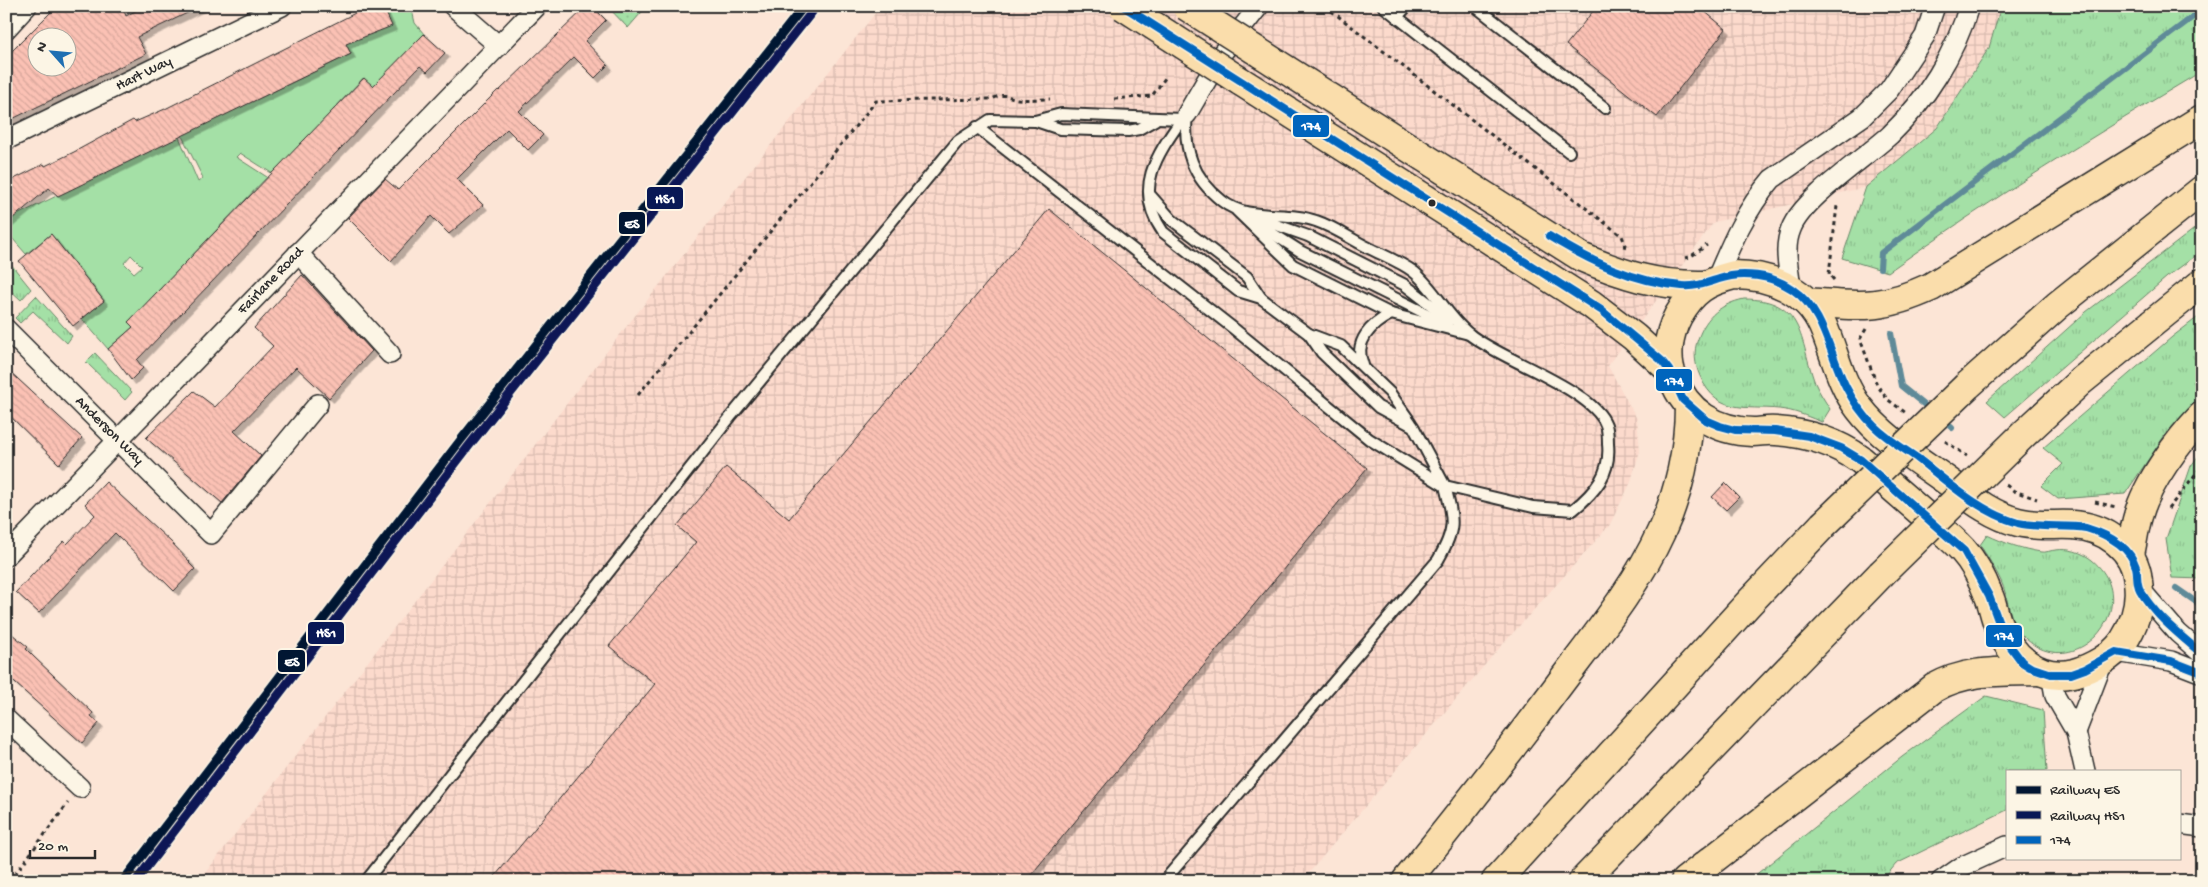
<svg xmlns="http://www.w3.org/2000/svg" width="2208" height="887" font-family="'Gochi Hand',sans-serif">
	<defs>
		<pattern id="industrial-grid" width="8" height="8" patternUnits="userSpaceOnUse" patternTransform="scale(1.25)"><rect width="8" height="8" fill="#fcdacc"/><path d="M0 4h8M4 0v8" fill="none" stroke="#d8bbaf"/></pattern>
		<pattern id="grass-tufts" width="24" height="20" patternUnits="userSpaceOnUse" patternTransform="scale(1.25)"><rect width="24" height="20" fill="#a4e0a6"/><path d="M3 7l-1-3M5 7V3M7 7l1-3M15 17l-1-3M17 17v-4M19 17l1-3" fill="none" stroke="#8dc08f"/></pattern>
		<pattern id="park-dots" width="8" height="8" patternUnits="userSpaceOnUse" patternTransform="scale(1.25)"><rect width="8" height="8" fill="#a4e0a6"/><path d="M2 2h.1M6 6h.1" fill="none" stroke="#8dc08f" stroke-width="1.8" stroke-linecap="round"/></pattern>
		<pattern id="building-back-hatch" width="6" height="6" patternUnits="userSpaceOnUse" patternTransform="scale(1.25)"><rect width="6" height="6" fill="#fbc1b4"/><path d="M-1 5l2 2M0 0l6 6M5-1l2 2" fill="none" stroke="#d7a69b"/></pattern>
		<filter id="shadow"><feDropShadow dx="4.5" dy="4.5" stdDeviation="0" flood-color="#0004"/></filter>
	</defs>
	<rect width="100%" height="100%" fill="#fce5d6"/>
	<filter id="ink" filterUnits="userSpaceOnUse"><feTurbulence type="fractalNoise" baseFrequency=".02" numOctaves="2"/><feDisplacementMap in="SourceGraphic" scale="10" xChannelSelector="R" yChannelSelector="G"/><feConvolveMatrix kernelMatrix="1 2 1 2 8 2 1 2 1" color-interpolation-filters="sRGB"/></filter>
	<g filter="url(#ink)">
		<path fill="url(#industrial-grid)" d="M881 6H2001L1989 48 1937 128 1866 187 1714 222 1608 366 1637 419 1640 451 1630 484 1609 526 1495 653 1302 881H199L615 341Z"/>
		<g fill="url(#grass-tufts)" stroke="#688668">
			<path d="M2001 6H2202V71C2095 135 1989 200 1888 272L1842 258 1866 187 1937 128 1989 48Z"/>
			<path d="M2202 223V251L2167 277 2005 417 1987 401 2086 312Z"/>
			<path d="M6 258 31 289 21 300 6 286Z"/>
			<path d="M36 296 72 336 67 343 33 311 20 323 15 318Z"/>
			<path d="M1744 299C1805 299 1799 340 1815 383 1819 392 1825 401 1830 409L1822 422C1811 418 1798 412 1786 410 1752 404 1718 418 1700 376 1695 365 1693 351 1698 339 1706 316 1721 304 1744 299Z"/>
			<path d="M2202 314V395L2167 432 2125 494 2058 499 2041 486 2063 464 2043 448 2172 337Z"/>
			<path d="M95 353 132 392 125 400 86 362Z"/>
			<path d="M2202 451V579L2172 578 2166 539 2191 466Z"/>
			<path d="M1987 535C2004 543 2022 549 2041 552 2046 553 2051 550 2056 550 2068 548 2082 552 2092 560 2148 606 2072 690 2021 634 2008 619 2009 598 2001 581 1995 568 1987 556 1980 545Z"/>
			<path d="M1986 696 2043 710 2047 771H2007V810L1896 864 1882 881H1748L1902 757Z"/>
		</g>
		<path fill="url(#park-dots)" stroke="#688668" d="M607 6H647L628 28Z"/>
		<path fill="#a4e0a6" stroke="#688668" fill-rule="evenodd" d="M408 6H411L415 23 424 34 373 87 363 78 273 174 240 153 236 157 267 177 129 322 133 327 108 349 82 319 104 301 51 234 26 254 6 231V224L15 216 179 137 198 182 203 178 181 134 216 119 351 54 345 42 390 21 386 14 394 9 396 13ZM131 255 142 266 134 273 124 263Z"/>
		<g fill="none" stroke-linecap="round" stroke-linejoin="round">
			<g stroke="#5e8a98" stroke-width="6">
				<path d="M1880 268 1881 253 2202 10"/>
				<path d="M1891 333 1901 386 1932 411"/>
				<path d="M1942 419 1952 428"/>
				<path d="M2176 588 2202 606"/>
			</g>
		</g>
		<g fill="url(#building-back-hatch)" stroke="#2b2b2b" fill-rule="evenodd" filter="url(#shadow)">
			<path d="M57 6H122L126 16 144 6H202L137 37 146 54 6 122V57ZM38 38H68V68H38Z"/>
			<path d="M369 6H383L392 26 346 44 351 54 58 196 49 188 6 224V183L44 164 45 166 74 152 133 120 135 122 165 109Z"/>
			<path d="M587 6H592L606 20 585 41 608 65 595 78 574 57 519 111 543 135 528 150 507 129 457 179 483 205 449 234 431 216 391 261 348 218 385 179 398 190 498 90 499 91Z"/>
			<path d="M1597 6H1698L1726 29 1657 117 1566 45Z"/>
			<path d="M424 34 445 53 427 72 420 66 233 260 137 360 143 368 131 380 108 349 133 327 128 322 364 78 373 86Z"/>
			<path d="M1049 209 1367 468 1026 881H491L655 684 609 646 696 542 677 526 726 467 789 519Z"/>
			<path d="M51 234 104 301 73 326 19 261Z"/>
			<path d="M302 275 372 351 329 398 296 367 234 431 261 456 222 503 146 438 194 391 215 407 273 346 254 328Z"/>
			<path d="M6 368 82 438 59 464 6 412Z"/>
			<path d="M106 482 171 542 190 562 189 563 195 569 174 591 115 533 39 613 16 592 64 541 67 544 95 515 85 504Z"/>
			<path d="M1725 483 1739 497 1726 510 1712 497Z"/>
			<path d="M6 629 28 647 26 649 34 657 93 713 91 716 99 723 82 743 6 675Z"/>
		</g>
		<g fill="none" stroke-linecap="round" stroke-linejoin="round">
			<g stroke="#2b2b2b" stroke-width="14">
				<g id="lane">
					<path d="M1383 6 1569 152"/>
					<path d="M1475 6 1605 108"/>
					<path d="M1397 17 1407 6"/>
					<path d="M1182 119C1156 156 1133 189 1163 232L1238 291 1261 298 1309 334 1322 353 1378 407 1413 426 1445 486 1533 507 1573 510C1595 492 1611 474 1608 444 1608 438 1608 431 1606 425 1593 389 1499 359 1469 334 1447 317 1435 289 1414 272 1401 262 1382 255 1367 247 1351 239 1334 227 1316 221 1286 210 1248 222 1222 201 1193 178 1183 150 1187 114"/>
					<path d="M1036 121 1060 129 1128 131 1139 129 1155 120"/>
					<path d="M977 127 1233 328 1369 439 1445 486C1454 521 1456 529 1438 560L1164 881"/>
					<path d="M1151 196 1172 220 1247 277 1261 298"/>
					<path d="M1237 211 1293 265 1391 314 1469 334"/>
					<path d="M1254 217 1308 236 1405 285 1448 318"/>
					<path d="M1256 223 1300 251 1447 324"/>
					<path d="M1309 334 1341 346 1390 393 1411 423"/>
					<path d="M1363 365C1353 342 1371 324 1391 314"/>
					<path d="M366 881 732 415 958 141 990 120 1035 121 1061 114 1182 119 1185 116"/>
				</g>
			</g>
			<g stroke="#2b2b2b" stroke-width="22">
				<g id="street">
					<path d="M453 6 499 46"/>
					<path d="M6 29 27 6"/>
					<path d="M1187 114 1223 52 1259 6"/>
					<path d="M6 140 282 6"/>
					<path d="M298 253 390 354"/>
					<path d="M1716 280C1731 244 1746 209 1772 179L1862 117 1889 90 1925 36 1935 6"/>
					<path d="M1791 289C1789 269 1783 248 1791 229 1802 199 1865 158 1890 135 1926 100 1955 54 1969 6"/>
					<path d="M6 329 211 534 318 404"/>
					<path d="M6 556 537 6"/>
					<path d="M2139 588 2178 633 2202 654"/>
					<path d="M2116 652 2171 661 2202 673"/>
					<path d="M2051 674 2055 696 2076 732 2085 771"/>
					<path d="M6 719 80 788"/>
					<path d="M2076 732 2104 659"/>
					<path d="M2179 824 2202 827"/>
					<path d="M1941 881 1961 867 2007 846"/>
				</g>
			</g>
			<g stroke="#2b2b2b" stroke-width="31">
				<g id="primary">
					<path d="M1260 53 1581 257C1623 275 1658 286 1704 285"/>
					<path d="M1240 81 1591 304 1634 337 1669 369"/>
					<path d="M1734 275C1771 275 1807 290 1823 326 1835 354 1840 383 1859 408 1883 440 1922 462 1954 486 1974 501 1994 516 2018 522 2037 527 2054 524 2073 525 2105 527 2135 548 2138 581 2141 603 2135 624 2123 642 2112 657 2092 668 2074 673 2038 682 2010 656 1998 624 1994 615 1993 605 1989 596 1983 580 1973 561 1962 549 1952 538 1940 529 1929 519 1906 499 1884 480 1861 460 1836 442 1806 433 1776 431 1768 430 1760 432 1753 432 1716 431 1686 413 1673 378 1665 358 1668 335 1678 316 1693 290 1706 282 1734 275Z"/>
				</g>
			</g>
			<g stroke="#2b2b2b" stroke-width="31">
				<g id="highway">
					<path d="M1807 302C1860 306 1881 310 1931 287L2202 119"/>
					<path d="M1967 386 2058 305 2202 190"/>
					<path d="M2026 432 2081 381 2202 283"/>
					<path d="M2130 554C2133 542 2134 529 2138 516 2147 483 2178 441 2202 416"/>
					<path d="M1406 881C1461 813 1515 744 1567 674 1601 629 1638 583 1661 532 1679 494 1689 448 1689 406"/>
					<path d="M1496 881 1747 605 1823 525"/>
					<path d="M1583 881 1881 574"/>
					<path d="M1685 881 1934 688C1967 669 2002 672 2039 671"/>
				</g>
			</g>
			<g stroke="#2b2b2b" stroke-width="3" stroke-dasharray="4 4" stroke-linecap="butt">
				<path d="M1325 6 1622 236 1625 244 1624 249"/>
				<path d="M1114 99 1152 96 1165 78"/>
				<path d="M1685 258 1690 257 1707 245"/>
				<path d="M1834 280 1829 274 1837 206"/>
				<path d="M1866 329 1860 339 1877 385 1887 399 1906 413"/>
				<path d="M638 395 876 101 992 99C1006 92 1006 97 1018 99 1028 100 1040 99 1050 99"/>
				<path d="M1945 441 1967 456"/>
				<path d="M2006 485 2014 491 2037 499"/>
				<path d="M2095 502 2116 507"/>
				<path d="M2168 509 2202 466"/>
				<path d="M10 881 68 803"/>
			</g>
			<use href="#lane" stroke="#fcf5e5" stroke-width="10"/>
			<use href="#street" stroke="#fcf5e5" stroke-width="19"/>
			<use href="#primary" stroke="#faddab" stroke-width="28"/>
			<use href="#highway" stroke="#faddab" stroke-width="28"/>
			<g stroke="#2b2b2b" stroke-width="31" stroke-linecap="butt">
				<g id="primary-bridge">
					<path d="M1123 6 1240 81"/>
					<path d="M1186 6 1260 53"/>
				</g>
			</g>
			<g stroke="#2b2b2b" stroke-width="31" stroke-linecap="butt">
				<g id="highway-bridge">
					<path d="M1823 525 1967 386"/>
					<path d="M1881 574 2026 432"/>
				</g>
			</g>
			<path stroke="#2b2b2b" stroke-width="3" stroke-dasharray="4 4" stroke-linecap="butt" d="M1092 6 1098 10"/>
			<use href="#primary-bridge" stroke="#faddab" stroke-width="28"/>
			<use href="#highway-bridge" stroke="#faddab" stroke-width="28"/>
			<g stroke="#fcf5e5" stroke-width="11">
				<g id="bus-1">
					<path d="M1123 6 1601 310 1661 360 1669 370 1683 400 1706 420 1720 426 1735 430 1775 431 1809 436 1841 448 1861 460 1964 551 1989 596 2005 639 2022 662 2030 667 2051 674H2071L2085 669 2116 652 2171 661 2202 673"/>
					<path d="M1549 236C1590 261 1633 282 1682 286 1696 287 1706 283 1719 279 1742 271 1772 275 1792 289 1825 311 1829 354 1846 387 1853 401 1863 415 1874 426 1887 439 1903 448 1917 458 1948 482 1979 512 2018 523 2040 528 2064 525 2086 528 2106 534 2129 545 2136 567 2138 574 2136 583 2140 590 2154 615 2180 635 2202 654"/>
				</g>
			</g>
			<use href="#bus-1" stroke="#0065bd" stroke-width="8"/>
			<g stroke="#fcf5e5" stroke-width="12">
				<path id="rail-1" d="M123 881 460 441 804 6"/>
			</g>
			<g stroke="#fcf5e5" stroke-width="12">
				<path id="rail-2" d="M136 881 468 447 812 12"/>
			</g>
			<use href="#rail-1" stroke="#011633" stroke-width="9"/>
			<use href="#rail-2" stroke="#091855" stroke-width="9"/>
		</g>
	</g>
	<circle fill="#2b2b2b" stroke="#fcf5e5" stroke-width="2" cx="1432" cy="203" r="4.5"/>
	<g text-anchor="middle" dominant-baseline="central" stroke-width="4" stroke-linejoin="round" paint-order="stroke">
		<g font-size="15" fill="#2b2b2b" stroke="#fcf5e5">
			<text transform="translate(144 74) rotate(-26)">Hart Way</text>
			<text transform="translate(271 281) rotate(-46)">Fairlane Road</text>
			<text transform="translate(109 431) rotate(45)">Anderson Way</text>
		</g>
	</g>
	<g stroke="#fcf5e5" stroke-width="2">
		<rect x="1292" y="114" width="38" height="24" rx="5" fill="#0065bd"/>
		<rect x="646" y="186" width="38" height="24" rx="5" fill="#091855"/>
		<rect x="618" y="211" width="28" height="24" rx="5" fill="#011633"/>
		<rect x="1655" y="368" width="38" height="24" rx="5" fill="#0065bd"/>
		<rect x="307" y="621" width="38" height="24" rx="5" fill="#091855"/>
		<rect x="1985" y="624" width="38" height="24" rx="5" fill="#0065bd"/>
		<rect x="277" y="649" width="29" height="24" rx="5" fill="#011633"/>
	</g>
	<g font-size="14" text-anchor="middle" font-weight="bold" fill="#fff">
		<text x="1311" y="130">174</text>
		<text x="665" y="203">HS1</text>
		<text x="632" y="228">ES</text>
		<text x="1674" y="385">174</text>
		<text x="326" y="637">HS1</text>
		<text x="2004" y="640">174</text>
		<text x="292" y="666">ES</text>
	</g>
	<rect width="2208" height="887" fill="none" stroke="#fcf5e5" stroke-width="25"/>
	<rect x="12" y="12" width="2183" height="862" fill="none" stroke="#2b2b2b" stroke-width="2" filter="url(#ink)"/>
	<rect x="2006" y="770" width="175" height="90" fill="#fcf5e5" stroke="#a8a49b"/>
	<rect x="2016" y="786" width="25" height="8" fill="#011633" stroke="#a8a49b"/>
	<text x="2050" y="794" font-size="15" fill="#2b2b2b">Railway ES</text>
	<rect x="2016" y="811" width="25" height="8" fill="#091855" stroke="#a8a49b"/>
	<text x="2050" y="820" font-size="15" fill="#2b2b2b">Railway HS1</text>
	<rect x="2016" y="836" width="25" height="8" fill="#0065bd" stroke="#a8a49b"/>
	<text x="2050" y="844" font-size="15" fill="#2b2b2b">174</text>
	<g transform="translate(52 52) rotate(297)"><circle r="24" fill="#fcf5e5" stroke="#a8a49b"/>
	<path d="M0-4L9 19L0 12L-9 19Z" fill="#1f6fb2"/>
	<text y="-8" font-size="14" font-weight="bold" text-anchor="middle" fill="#2b2b2b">N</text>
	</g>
	<path d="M30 850v8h65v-8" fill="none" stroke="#2b2b2b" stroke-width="2.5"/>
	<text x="38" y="850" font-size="15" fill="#2b2b2b" stroke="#fcf5e5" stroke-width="4" paint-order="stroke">20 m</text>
</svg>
